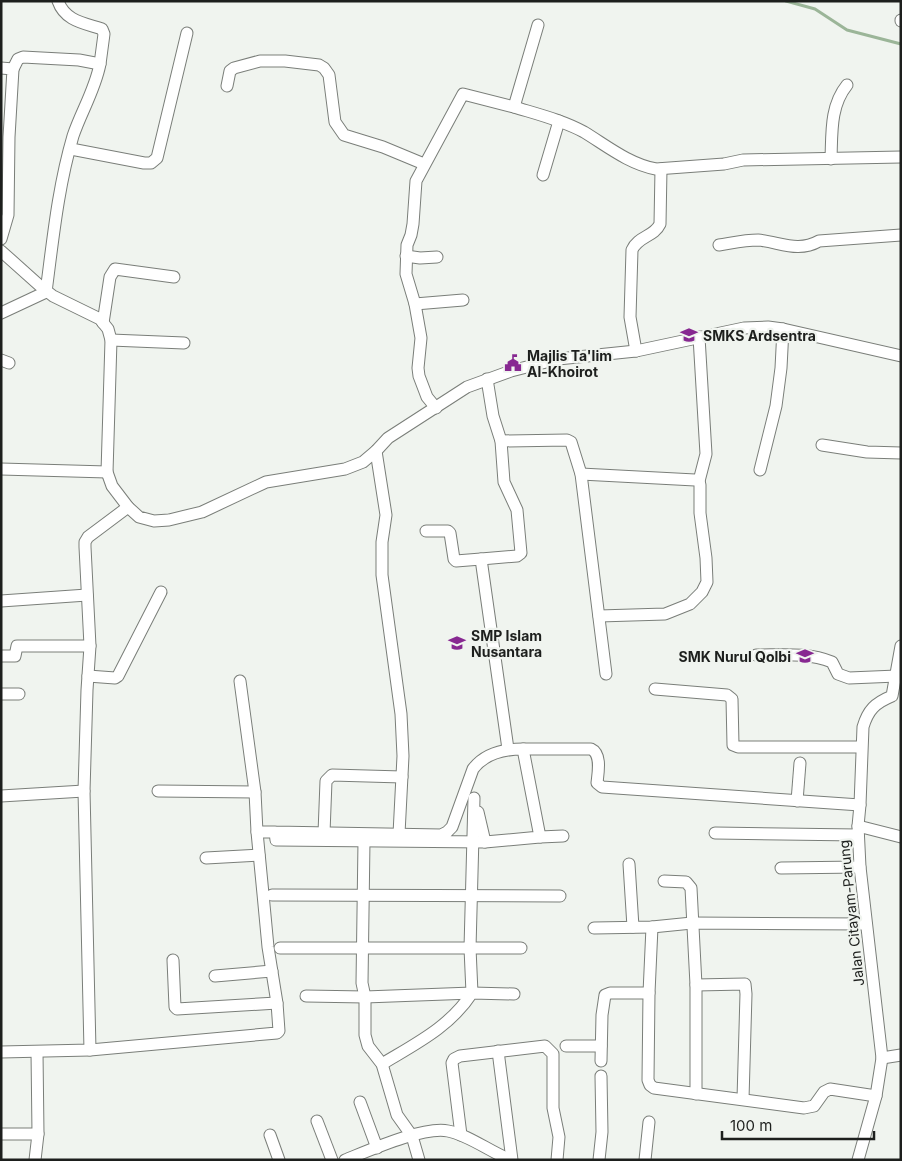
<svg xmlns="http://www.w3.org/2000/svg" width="902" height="1161" font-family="Inter,sans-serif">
	<rect width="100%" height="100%" fill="#f0f4ef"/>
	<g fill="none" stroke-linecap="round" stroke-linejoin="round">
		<path stroke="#9bb598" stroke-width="3" d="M786 1 815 9 847 30 901 44"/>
		<g stroke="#7a7e79" stroke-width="13">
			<g id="minor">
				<path d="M58 1C65 21 84 23 102 29L104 34 100 64"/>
				<path d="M901 21V20"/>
				<path d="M1 68 13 69 9 137 8 215 1 239"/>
				<path d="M227 86 230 71 234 68 260 61H285L319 65 324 68 329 75 335 122 344 135 383 147 424 164"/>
				<path d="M514 107C537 114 562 120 584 132 607 146 629 164 656 169L724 164 743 160 901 157"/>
				<path d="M71 149 144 163H151L157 158 187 33"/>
				<path d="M831 159C832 133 830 106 847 85"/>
				<path d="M543 175 559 121"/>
				<path d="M719 245C732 243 745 240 758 240 780 242 798 253 819 241L901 235"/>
				<path d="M1 251 39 285 53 296 100 319 108 329 111 340 107 472 112 486 128 507 139 517 154 521 169 520 202 512 266 482 345 469 363 462 376 451 388 438 467 387 511 371 558 359 636 351 744 328 768 327 783 329 901 356"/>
				<path d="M406 256 420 258 437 257"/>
				<path d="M415 304 463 300"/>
				<path d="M1 313 46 292C53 239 58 187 73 136 81 112 95 90 100 64L79 60 23 57 18 59 13 69"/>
				<path d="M103 323 110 277 115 269 174 277"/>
				<path d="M111 340 184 343"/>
				<path d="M636 351 630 317 632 250C638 236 654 237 660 224L661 169"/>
				<path d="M1 360 9 363"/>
				<path d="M487 379 493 416 501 441 504 482 517 510 521 553 517 556 481 559 508 749"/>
				<path d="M436 408 427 397 419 376 418 368 421 338 415 304 406 274 407 245 411 235 413 224 416 181 463 94 514 107 538 25"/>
				<path d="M501 441 567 440 571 442 581 474 606 674"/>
				<path d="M822 445 867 452 901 453"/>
				<path d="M376 451 386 515 382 542V575L401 714 403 756 399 834"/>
				<path d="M1 469 107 472"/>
				<path d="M760 470 776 406 781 368 783 329"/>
				<path d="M581 474 695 480 699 481 700 485V513L706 558 707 582 702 592 690 604 665 614 599 616"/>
				<path d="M699 481 706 454 699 337"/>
				<path d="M426 531H448L450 533 454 559 456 561 481 559"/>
				<path d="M1 601 87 595"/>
				<path d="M756 655C782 655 808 652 832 662L838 674 849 678 897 676"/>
				<path d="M1 656H15L17 646H90"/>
				<path d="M88 676 115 678 118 676 161 592"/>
				<path d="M655 689 727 695 732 699 733 745 738 747H861"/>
				<path d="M1 694H19"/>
				<path d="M523 749H591C602 754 598 773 597 783L602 787 860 805"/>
				<path d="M158 791 255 792"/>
				<path d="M1 796 84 791"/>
				<path d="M797 801 800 763"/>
				<path d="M478 812 485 842"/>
				<path d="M858 826 901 837"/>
				<path d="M257 832H275L441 835 447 832 452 827 473 769C485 753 505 749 523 749L540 837 485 842 276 840 275 832"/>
				<path d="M324 833 326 781 332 775 402 777"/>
				<path d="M715 833 858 835"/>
				<path d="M540 837 563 836"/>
				<path d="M364 841 362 983 365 997V1035L368 1046 382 1064 397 1115 412 1136 419 1160"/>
				<path d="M206 858 259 855"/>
				<path d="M629 864 633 927"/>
				<path d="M781 868 860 867"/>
				<path d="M664 881 686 882 691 888 696 985V1094"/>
				<path d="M272 895 560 896"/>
				<path d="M652 927 649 993 648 1080 650 1085 654 1088 804 1108 814 1106 824 1092 830 1089 876 1096"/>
				<path d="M594 928 652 927 692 923 866 924"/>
				<path d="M280 948H521"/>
				<path d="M173 960 175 1007 177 1009 277 1003"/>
				<path d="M215 976 272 971"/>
				<path d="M696 985 745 984 746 994 743 1099"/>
				<path d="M306 996 365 997 472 993 470 948 474 798"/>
				<path d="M566 1046H601"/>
				<path d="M90 1050 277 1033 279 1031 277 1003 268 947 263 894 257 832 255 792 240 681"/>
				<path d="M498 1051 512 1160"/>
				<path d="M1 1052 90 1050 84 791 87 690 90 646 85 547V542L88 537 128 507"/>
				<path d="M882 1058 901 1055"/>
				<path d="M601 1061 602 1015 605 995 610 993H649"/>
				<path d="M382 1064C415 1044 450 1027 472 993L514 994"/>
				<path d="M360 1102 377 1148"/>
				<path d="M317 1121 332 1160"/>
				<path d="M1 1134H38"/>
				<path d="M270 1135 279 1160"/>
				<path d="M461 1135 452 1063 454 1059 460 1056 545 1046 553 1054V1108L559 1137 557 1160"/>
				<path d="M35 1160 38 1134 37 1052"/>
				<path d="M345 1160C370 1150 424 1126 448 1131 469 1135 490 1152 511 1160"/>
				<path d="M599 1160 602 1132 601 1076"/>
				<path d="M645 1160 649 1122"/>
				<path d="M858 1160 876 1096 882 1058 860 867 858 826 860 805 863 727C868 710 875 703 892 696L901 646"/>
			</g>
		</g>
		<use href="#minor" stroke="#fff" stroke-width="11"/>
	</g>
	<defs>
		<g id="school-bare" transform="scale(1.35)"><path d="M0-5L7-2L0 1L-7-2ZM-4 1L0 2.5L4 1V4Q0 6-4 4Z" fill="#872891" stroke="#f0f4ef" stroke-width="2.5" paint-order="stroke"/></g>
		<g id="civic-bare" transform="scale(1.35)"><path d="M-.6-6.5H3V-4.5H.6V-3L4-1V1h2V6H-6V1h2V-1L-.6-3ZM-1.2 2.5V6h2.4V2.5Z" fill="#872891" stroke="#f0f4ef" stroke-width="2.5" paint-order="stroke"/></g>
	</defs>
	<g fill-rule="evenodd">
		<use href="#school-bare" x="689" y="335"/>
		<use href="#civic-bare" x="513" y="363"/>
		<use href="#school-bare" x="457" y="643"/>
		<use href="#school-bare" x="805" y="656"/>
	</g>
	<g text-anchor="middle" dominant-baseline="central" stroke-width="4.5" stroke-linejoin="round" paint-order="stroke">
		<g font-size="14" font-weight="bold" fill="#1d1f1d" stroke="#f0f4ef" text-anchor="start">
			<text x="703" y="335">SMKS Ardsentra</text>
			<text x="527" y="355">Majlis Ta'lim<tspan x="527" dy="16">Al-Khoirot</tspan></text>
			<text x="471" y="635">SMP Islam<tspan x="471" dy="16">Nusantara</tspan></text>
			<text x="791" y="656" text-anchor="end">SMK Nurul Qolbi</text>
		</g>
		<g font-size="14" fill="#1d1f1d" stroke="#f0f4ef">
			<text transform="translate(851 913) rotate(-96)">Jalan Citayam-Parung</text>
		</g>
	</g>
	<rect width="902" height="1161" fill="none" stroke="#1d1f1d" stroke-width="5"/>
	<path d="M722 1131v8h152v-8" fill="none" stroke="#1d1f1d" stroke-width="2.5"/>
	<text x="730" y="1131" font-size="15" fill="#1d1f1d" stroke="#f0f4ef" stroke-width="4" paint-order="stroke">100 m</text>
</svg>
